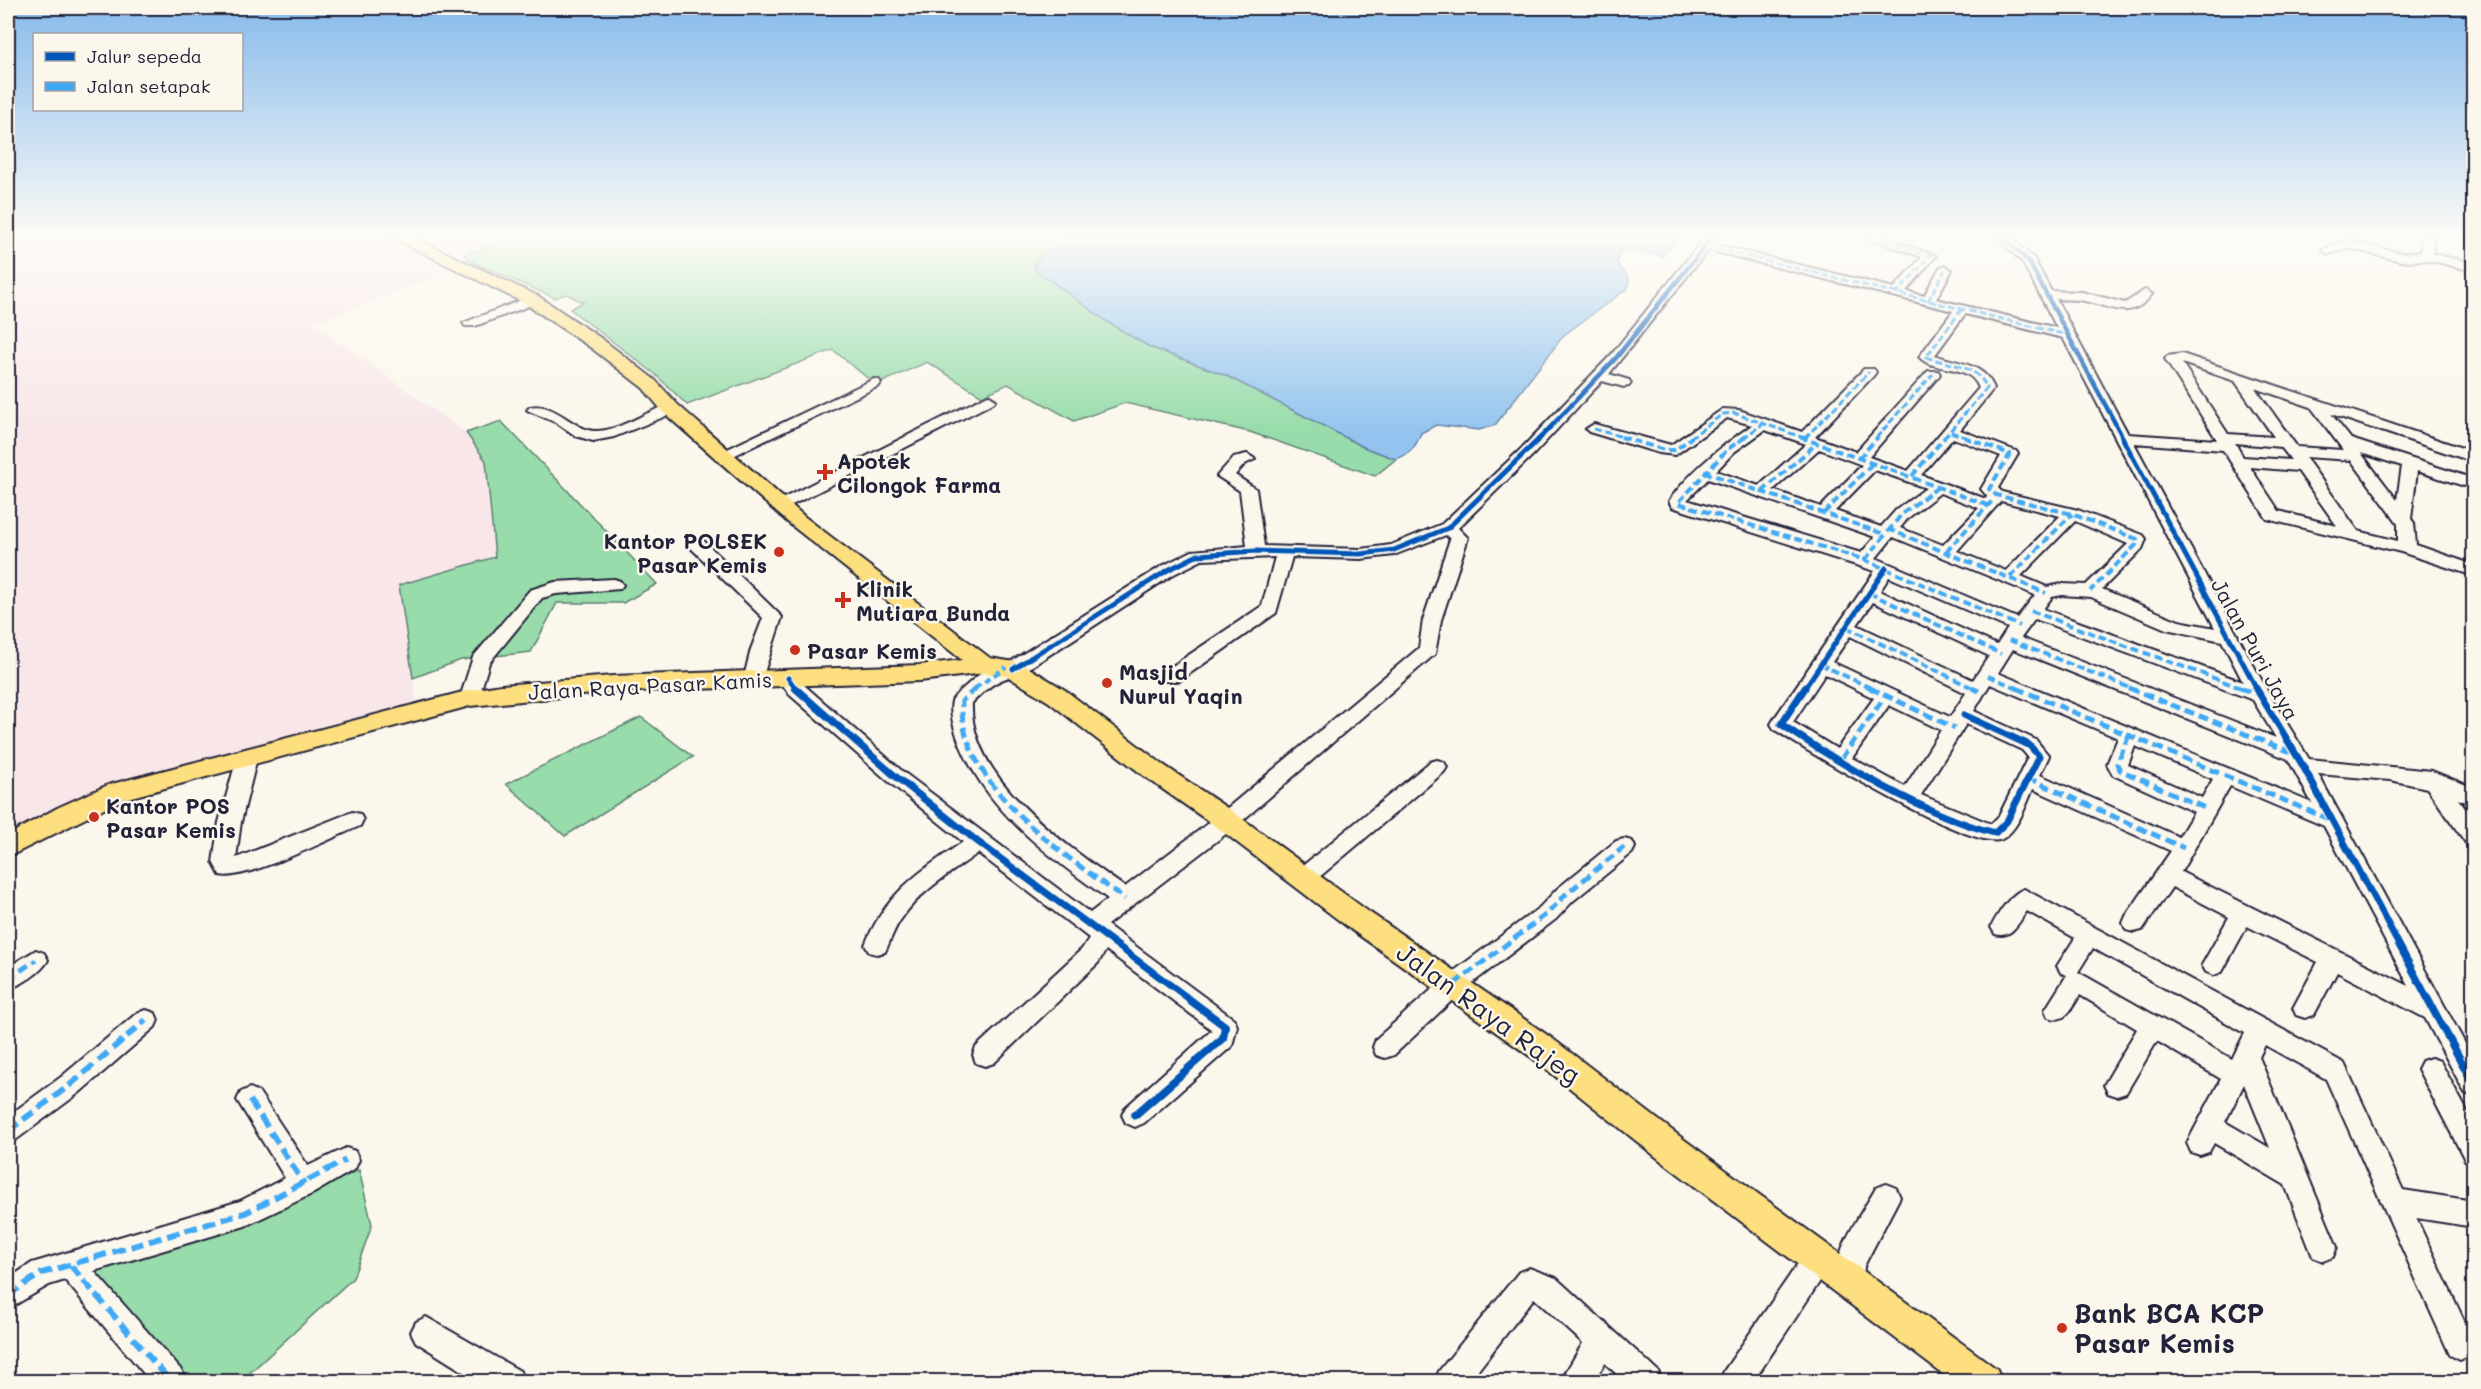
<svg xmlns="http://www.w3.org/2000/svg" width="2481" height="1389" font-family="Mali,sans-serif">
	<rect width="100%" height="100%" fill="#fbf7ec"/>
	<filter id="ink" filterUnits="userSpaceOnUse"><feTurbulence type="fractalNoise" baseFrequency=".0167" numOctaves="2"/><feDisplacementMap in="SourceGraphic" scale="12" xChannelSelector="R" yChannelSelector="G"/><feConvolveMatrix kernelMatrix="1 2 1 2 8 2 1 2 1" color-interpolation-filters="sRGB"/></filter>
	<g filter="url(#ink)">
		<path fill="#f8e6e9" d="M8 236H515L465 255 474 263 312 323 466 433 486 461 495 557 399 585 417 705 73 803 8 840Z"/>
		<g fill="#97dcaa" stroke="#5c7f72" stroke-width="1.5">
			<path d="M515 236H1065L1061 243 1034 263 1036 270 1109 323 1150 347 1225 375 1366 448 1396 459 1375 476 1250 432 1125 403 1074 421 1008 384 982 396 927 362 876 385 833 350 687 405 655 374 570 309 583 302 566 294 555 298 474 263 464 255Z"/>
			<path d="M501 421 657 584 623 603H557L531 652 461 660 413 678 399 585 495 557 486 461 466 433Z"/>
			<path d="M641 717 693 757 565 836 506 784Z"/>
			<path d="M359 1170 372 1225 353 1278 241 1381H189L81 1268 220 1234Z"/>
		</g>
		<path fill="#93c4ef" stroke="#6683a7" stroke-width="1.5" d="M1065 236H1681L1662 256 1628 250 1619 253 1617 263 1629 279 1628 288 1564 335 1495 425 1479 430 1436 425 1421 433C1416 447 1410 454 1396 459L1366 448 1225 375 1150 347 1109 323 1036 270 1034 263 1061 243Z"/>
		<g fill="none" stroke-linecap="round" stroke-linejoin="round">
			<g stroke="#22223b" stroke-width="4">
				<g id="minor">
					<path d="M1706 236H1719L1713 244 1894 288 1922 257 1862 236H1881L1936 256 1906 291 1924 296 1940 267 1945 266 1952 270 1936 299 2057 328 2023 263 1996 236H2010L2034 259 2051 291 2082 292 2125 303 2145 290 2152 294C2131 322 2112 306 2084 301 2075 299 2065 300 2056 299L2128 434 2217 440 2165 359 2167 356 2182 354 2474 452V462L2331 414 2351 439 2474 479V489L2417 471 2411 519 2414 523 2416 545 2474 565V576L2401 552 2267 519 2223 450 2134 443 2269 694 2309 759 2432 771 2474 788V805L2458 799 2474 820V845L2466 843 2427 788 2390 780 2318 774 2474 1060V1096L2465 1093 2425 1018 2337 972 2314 1015 2305 1018 2296 1015 2293 1008 2318 962 2247 926 2222 972 2214 975 2206 972 2202 965 2229 917 2172 887 2142 930 2134 932 2126 930 2123 923 2126 916 2171 851 2033 789C2026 805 2018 830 2002 839 1976 854 1803 749 1774 729L1771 724 1774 719 1875 571 1672 507 1669 501C1690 471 1722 446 1752 425L1727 418 1675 455 1659 453 1589 432 1586 429 1594 424 1671 445 1723 409 1739 410 1802 432 1864 369H1874L1876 372 1874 375 1815 437 1856 452 1928 371H1938L1940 374 1938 377 1869 457 1908 471 1979 388C1969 362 1935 374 1919 357L1953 311 1708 250 1609 374 1629 380 1631 383 1629 386 1624 387 1602 381 1534 454 1458 528 1468 538 1441 620 1435 654 1235 827 1107 925 1234 1019 1237 1026 1232 1046 1144 1123 1135 1127 1126 1123 1122 1115 1126 1107 1212 1030 1106 950 1098 963 994 1063 985 1066 976 1063 973 1055 976 1047 1082 949 1089 938 978 853C951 873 921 890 902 918 894 928 891 940 885 952L877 954 869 952 865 945C886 893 919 872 963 842L888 781 790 695 778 678 781 673H795L804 685 902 771 1090 913 1108 899C1049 856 988 813 959 742 955 730 949 714 952 701 954 695 963 689 967 685 977 676 997 658 1010 662L1162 566 1192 551 1247 546 1240 491 1217 476 1234 457 1247 454 1255 459 1245 464 1235 475 1256 489 1264 546 1361 549 1391 545 1442 524 1522 448 1611 355ZM1965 314 2063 338 2215 628 2179 621 2102 589 2142 549 2146 539 2143 535 2078 510 2002 492 1998 488 2018 454 2016 451 1960 430 1994 388C1983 362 1958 364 1935 355ZM2182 363 2235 381 2274 437 2228 434ZM2255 388 2311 407 2343 450 2297 447ZM1765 430 1806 444 1759 486 1716 471 1734 452ZM1953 438 2001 456 1981 489 1987 496 1986 499 1921 475ZM2235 443 2281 447 2291 460 2243 457ZM1819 449 1862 465 1821 507 1773 490ZM2361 453 2402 466 2397 500ZM2305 457 2351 460 2398 523V541L2358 531ZM2250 467 2298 471 2337 526 2279 511ZM1875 470 1926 488 1896 510 1881 527 1835 511ZM1708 479 1875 537 1861 553 1687 500ZM1940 493 1979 508 1943 545 1900 528 1908 518ZM2001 501 2060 516 2006 571 1957 551ZM2075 521 2128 544 2086 585 2062 584 2047 587 2021 576ZM1446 535 1450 539 1423 620 1419 648 1219 815 1125 887C1070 848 968 780 972 703 990 685 996 680 1020 674L1174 574 1202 560 1275 557 1262 606 1165 671 1162 676 1165 681H1179L1276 613 1292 557 1361 559 1394 555ZM1893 537 2035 595 2017 618 1876 558ZM1889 577 2008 628 1997 645 1880 591ZM2062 595 2091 597 2166 629 2222 641 2243 682 2043 609 2052 597ZM1873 602 1989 656 1973 680 1857 625ZM2035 619 2253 700 2276 738 2021 638ZM1850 636 1966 693 1950 717 1832 662ZM2013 649 2288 759 2312 803 1998 673ZM1825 674 1874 698 1837 749 1793 722ZM1990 684 2118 738 2107 764 2113 775 2194 812 2179 837 2040 775 2049 756 2036 740 1974 711ZM1889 705 1941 730 1905 787 1852 758ZM1966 724 2022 750 2028 757 1999 816 1991 824 1921 795ZM2135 746 2213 779 2202 798 2128 765ZM2230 786 2324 826 2409 986 2181 872Z"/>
					<path d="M2423 236 2433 239V254L2474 263V271L2427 260 2401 261 2348 248 2328 254 2322 250 2347 240 2401 253 2421 252V239Z"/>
					<path d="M2467 236H2474V242L2470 241Z"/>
					<path d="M532 296 539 300 537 303 475 326H465L463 323Z"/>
					<path d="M874 379 879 380 881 383 879 386 729 458H717L715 455Z"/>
					<path d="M988 395 996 400 993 403 786 508 780 509 772 504Z"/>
					<path d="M671 404 676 406 679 409 676 412 614 437 593 441 576 436 557 423 527 410 530 407C554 401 575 431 595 431 621 431 646 411 671 404Z"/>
					<path d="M698 540 704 541 782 617 761 682H747L744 677 751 649 763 618 692 549 689 545 692 541Z"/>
					<path d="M614 579 620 581 623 585 620 589 556 594 542 598 489 663 477 703H463L460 698 473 657 530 590 555 582Z"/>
					<path d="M247 751 254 753 257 758 241 822 236 858 352 812 360 814 363 820 360 826C334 837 243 882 220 875L213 862 219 822 237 758 240 753Z"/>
					<path d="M1437 760 1444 762 1447 767 1444 772 1311 884 1303 887 1295 884 1292 878 1295 872 1430 762Z"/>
					<path d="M1624 839 1632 841 1635 847 1632 853 1573 901 1556 919 1462 991 1394 1055 1385 1058 1376 1055 1373 1047 1376 1039 1446 977 1540 907 1557 889 1616 841Z"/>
					<path d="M2024 889 2344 1063 2403 1190 2474 1201V1227L2416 1218 2474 1342 2470 1355 2460 1360 2450 1355 2326 1079 2265 1045 2259 1057 2337 1247 2333 1257 2323 1261 2313 1257 2285 1185 2214 1143 2209 1152 2200 1155 2191 1152 2187 1143 2221 1079 2157 1041 2126 1093 2117 1096 2108 1093 2104 1085 2137 1029 2080 995C2071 1009 2066 1024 2048 1017L2045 1010 2067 975 2061 973 2057 966 2075 938 2027 911C2018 923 2012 939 1995 934L1991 927C1998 914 2010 894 2024 889ZM2093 948 2245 1033 2232 1059 2078 972ZM2244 1084 2270 1148 2225 1122Z"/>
					<path d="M36 950 44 953 48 960C41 973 21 985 8 989V967Z"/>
					<path d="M146 1010 155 1013 158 1020 155 1027 79 1093 17 1139 8 1143V1116L61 1077 137 1013Z"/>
					<path d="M2431 1058 2440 1061 2474 1124V1163L2465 1160 2418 1069 2422 1061Z"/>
					<path d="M250 1088 259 1092 308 1166 346 1148 355 1151 359 1160 355 1169 314 1193 245 1226 94 1271 182 1371 186 1382H151L65 1280 49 1285 8 1309V1279L32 1263 240 1201 285 1178 237 1100 241 1092Z"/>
					<path d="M1886 1184 1896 1188 1900 1197 1864 1266 1863 1281 1859 1291 1849 1295 1839 1291C1826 1260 1861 1215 1876 1188Z"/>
					<path d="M1818 1245 1828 1249 1832 1259 1828 1269 1753 1382H1720L1724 1371 1808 1249Z"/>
					<path d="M1529 1268 1556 1278 1658 1371 1662 1382H1625L1605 1363 1593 1382H1560L1583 1343 1534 1298 1469 1382H1435L1439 1371 1519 1272Z"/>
					<path d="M426 1317 520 1371 524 1382H480L416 1342 411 1332 416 1322Z"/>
				</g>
			</g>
			<g stroke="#22223b" stroke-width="4">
				<path id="major" d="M389 236H410L538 296 602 339 655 380 678 405 805 517 990 658 1021 663 1065 690 1162 764 1236 814 1369 912 1553 1039 1682 1138 1997 1369 2002 1382H1953L1660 1160 1531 1057 1349 928 1218 828 1144 776 1049 702 1007 676 984 673 920 681 613 692 470 706 124 799 8 857V835L57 808 108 785 470 690 501 685 613 676 920 665 962 660 791 525 664 413 643 388 590 347 526 304Z"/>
			</g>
			<use href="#minor" fill="#fbf7ec" fill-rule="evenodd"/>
			<use href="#major" fill="#fddf80" fill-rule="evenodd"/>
			<g stroke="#3fa9f5" stroke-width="3" stroke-dasharray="7 3" stroke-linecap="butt">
				<path d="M1868 236 1930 256 1897 293"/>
				<path d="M1706 246 2067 335"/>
				<path d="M1928 301 1945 270"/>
				<path d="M1594 429 1626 438"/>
				<path d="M1951 432 1968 438"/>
				<path d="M1690 438 1723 414 1734 413 1804 438"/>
				<path d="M1743 438 1763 424"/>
				<path d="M1805 438 1869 372"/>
				<path d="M1876 438 1933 374"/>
				<path d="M1944 438 1987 388C1977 364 1947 365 1926 357L1962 309"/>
			</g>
			<g stroke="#3fa9f5" stroke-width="4" stroke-dasharray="8 4" stroke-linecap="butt">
				<path d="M1621 437 1665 450H1675L1692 437"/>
				<path d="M1745 437 1728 449 1678 503 1865 560 2020 626"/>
				<path d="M1800 437 1990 506"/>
				<path d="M1964 437 2010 454 1989 489 1996 495 2072 514 2137 539 2136 545 2090 591"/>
				<path d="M1804 439 1806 437"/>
				<path d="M1859 458 1878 437"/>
				<path d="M1704 472 1884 534"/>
				<path d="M1912 476 1945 437"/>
				<path d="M1762 492 1817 443"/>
				<path d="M1824 513 1873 463"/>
				<path d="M1888 529 2046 593"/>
				<path d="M1946 552 1993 500"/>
				<path d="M1865 560 1902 514 1938 487"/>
				<path d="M2010 577 2072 514"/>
				<path d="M1869 593 2001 654"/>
				<path d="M2031 611 2244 689"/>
				<path d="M1846 627 1975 689"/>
				<path d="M2009 640 2133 689"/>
				<path d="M1820 664 1873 689"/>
				<path d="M1988 676 2020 689"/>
				<path d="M974 689 1006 667"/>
			</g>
			<g stroke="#3fa9f5" stroke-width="5" stroke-dasharray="10 5" stroke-linecap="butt">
				<path d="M976 688 962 701C957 785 1066 856 1125 899"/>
				<path d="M1870 688 1955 728"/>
				<path d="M1972 688 1979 691"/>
				<path d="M2016 688 2331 820"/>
				<path d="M2129 688 2296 754"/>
				<path d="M2240 688 2260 695"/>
				<path d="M2129 735 2117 764 2120 770 2207 809"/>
				<path d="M1841 759 1886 695"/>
				<path d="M2028 778 2184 848"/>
				<path d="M8 979 36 960"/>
				<path d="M1454 984 1548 913 1565 895 1624 847"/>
			</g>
			<g stroke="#3fa9f5" stroke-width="6" stroke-dasharray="13 6" stroke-linecap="butt">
				<path d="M250 1100 304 1184"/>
				<path d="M8 1131 70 1085 146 1020"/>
				<path d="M71 1266 171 1382"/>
				<path d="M8 1295 42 1273 245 1213 346 1160"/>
			</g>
			<g stroke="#fbf7ec" stroke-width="8">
				<g id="cycleway-far3">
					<path d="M2002 236 2029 262 2123 438"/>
					<path d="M1540 438 1616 358 1713 236"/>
				</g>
			</g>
			<g stroke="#fbf7ec" stroke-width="8">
				<g id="cycleway-far2">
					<path d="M2122 437 2257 689"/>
					<path d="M1013 669 1168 570 1198 555 1256 551 1361 554 1394 550 1448 528 1541 437"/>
					<path d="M788 678 796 689"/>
					<path d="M1804 689 1886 568"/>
				</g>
			</g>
			<g stroke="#fbf7ec" stroke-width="10">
				<g id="cycleway-far1">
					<path d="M795 688 895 776 978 842 1192 1001"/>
					<path d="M1805 688 1781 724C1838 763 1929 817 1995 833L2007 821 2039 756 2029 745 1964 715"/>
					<path d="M2256 688 2303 766 2429 1001"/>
				</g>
			</g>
			<g stroke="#fbf7ec" stroke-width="12">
				<g id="cycleway">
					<path d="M2428 1000 2474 1085"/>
					<path d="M1135 1115 1223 1038 1225 1026 1190 1000"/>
				</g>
			</g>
			<use href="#cycleway-far3" stroke="#0057b8" stroke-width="4.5"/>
			<use href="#cycleway-far2" stroke="#0057b8" stroke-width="5"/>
			<use href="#cycleway-far1" stroke="#0057b8" stroke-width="7"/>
			<use href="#cycleway" stroke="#0057b8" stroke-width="8"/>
		</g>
	</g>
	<linearGradient id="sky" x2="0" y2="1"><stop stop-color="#86baeb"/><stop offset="0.55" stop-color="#fdfbf6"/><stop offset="1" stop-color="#fdfbf6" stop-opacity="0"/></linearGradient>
	<rect width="2481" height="431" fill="url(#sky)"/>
	<g fill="#c8321e" stroke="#fbf7ec" stroke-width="2">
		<path d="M822 463h6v6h6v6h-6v6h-6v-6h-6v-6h6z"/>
		<circle cx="779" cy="552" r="6"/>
		<path d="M840 591h6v6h6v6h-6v6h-6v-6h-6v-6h6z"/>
		<circle cx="795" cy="650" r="6"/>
		<circle cx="1107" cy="683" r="6"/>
		<circle cx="94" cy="817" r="6"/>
		<circle cx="2062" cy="1328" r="6"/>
	</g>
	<g text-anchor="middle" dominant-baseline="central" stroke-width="5" stroke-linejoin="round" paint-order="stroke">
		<g font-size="21" font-weight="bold" fill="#22223b" stroke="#fbf7ec" text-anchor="start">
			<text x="837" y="460">Apotek<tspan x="837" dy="24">Cilongok Farma</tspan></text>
			<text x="767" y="540" text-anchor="end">Kantor POLSEK<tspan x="767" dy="24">Pasar Kemis</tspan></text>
			<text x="856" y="588">Klinik<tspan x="856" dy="24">Mutiara Bunda</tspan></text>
			<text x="807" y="650">Pasar Kemis</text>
			<text x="1119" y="671">Masjid<tspan x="1119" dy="24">Nurul Yaqin</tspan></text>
			<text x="106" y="805">Kantor POS<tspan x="106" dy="24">Pasar Kemis</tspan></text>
		</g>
		<g font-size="21" fill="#22223b" stroke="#fbf7ec">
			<text transform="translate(2256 649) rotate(61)">Jalan Puri Jaya</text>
			<text transform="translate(650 685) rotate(-3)">Jalan Raya Pasar Kamis</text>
		</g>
		<g font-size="26" fill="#22223b" stroke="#fbf7ec">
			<text transform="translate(1489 1013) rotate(36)">Jalan Raya Rajeg</text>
		</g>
		<g font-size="26" font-weight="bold" fill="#22223b" stroke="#fbf7ec" text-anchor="start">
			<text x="2074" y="1313">Bank BCA KCP<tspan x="2074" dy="30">Pasar Kemis</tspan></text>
		</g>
	</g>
	<rect width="2481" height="1389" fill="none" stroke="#fbf7ec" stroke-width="30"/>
	<rect x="15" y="15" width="2451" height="1359" fill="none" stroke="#22223b" stroke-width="2" filter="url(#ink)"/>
	<rect x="33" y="33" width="210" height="78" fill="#fbf7ec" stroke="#a4a2a5" stroke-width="1.5"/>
	<rect x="45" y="52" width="30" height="9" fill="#0057b8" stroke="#a4a2a5" stroke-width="1.5"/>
	<text x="87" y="63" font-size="18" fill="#22223b">Jalur sepeda</text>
	<rect x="45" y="82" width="30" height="9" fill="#3fa9f5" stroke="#a4a2a5" stroke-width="1.5"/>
	<text x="87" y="93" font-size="18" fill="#22223b">Jalan setapak</text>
</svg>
